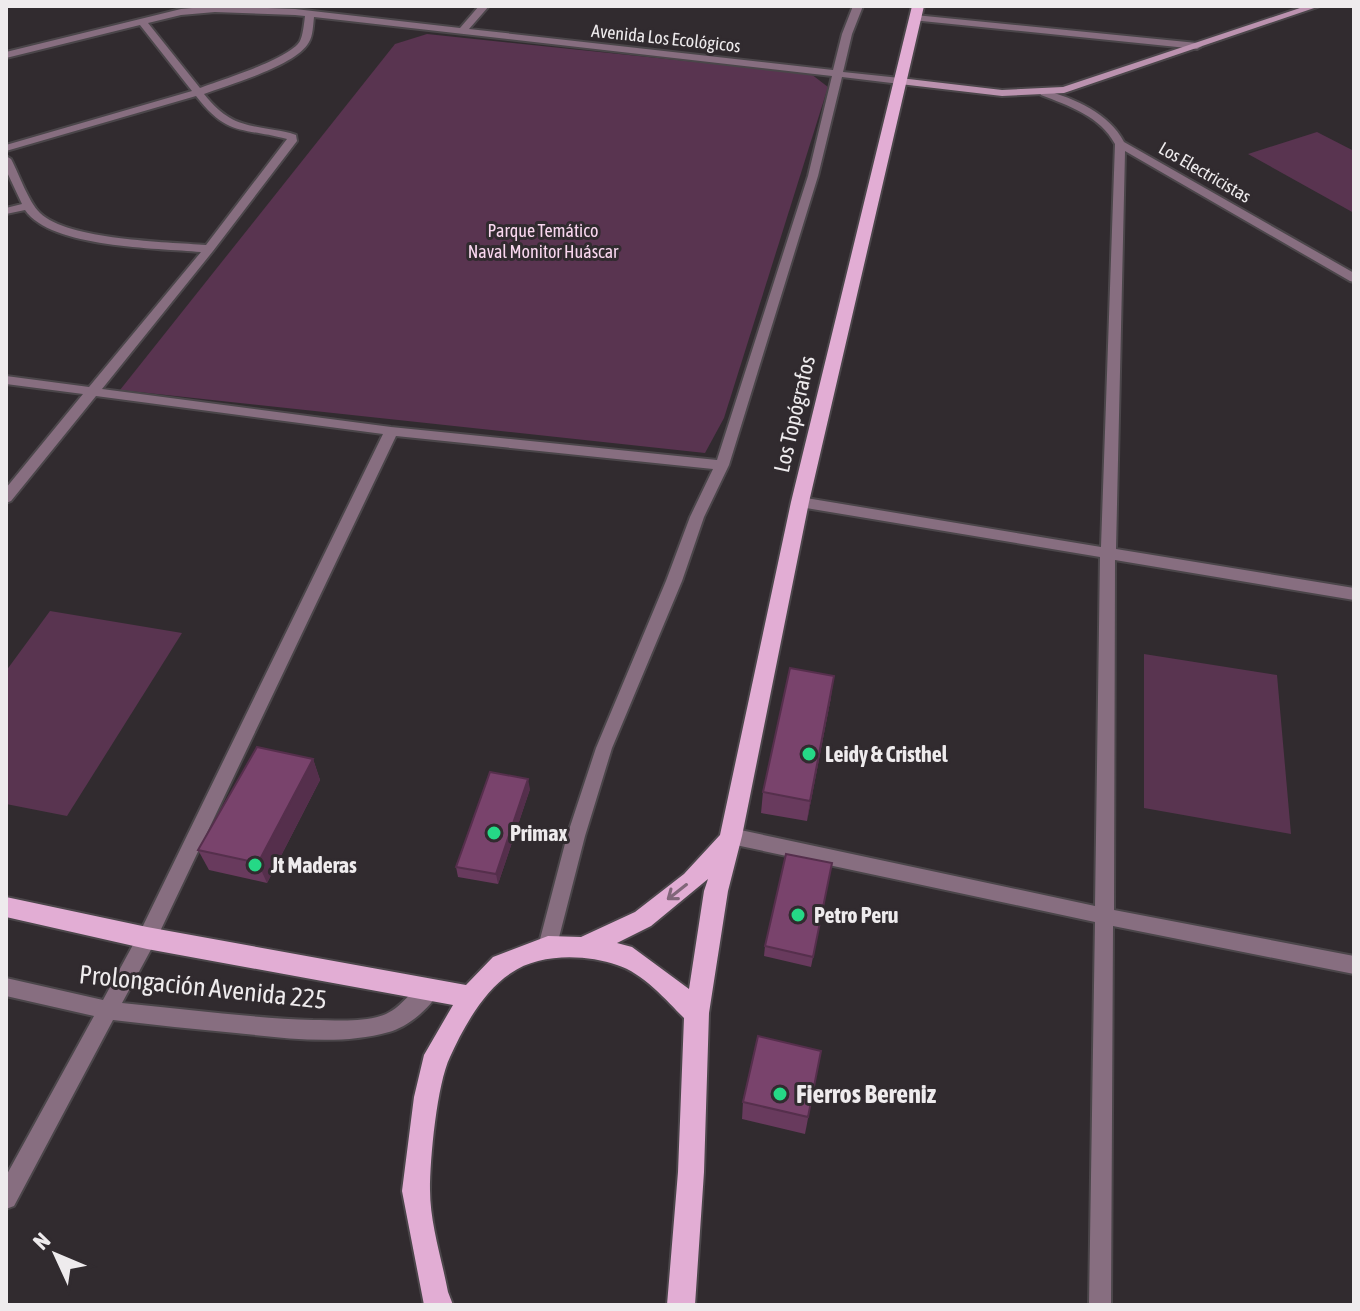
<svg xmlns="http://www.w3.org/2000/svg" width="1360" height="1311" font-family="'Asap Condensed',sans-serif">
	<rect width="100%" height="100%" fill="#312b2f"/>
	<g fill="#593450">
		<path d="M427 34 811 74 828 87 724 418 705 453 120 390 395 44Z"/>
		<path d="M1317 132 1354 151V213L1248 154Z"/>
		<path d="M50 611 182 633 67 816 6 804V671Z"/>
		<path d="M1144 654 1277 675 1291 834 1144 808Z"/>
	</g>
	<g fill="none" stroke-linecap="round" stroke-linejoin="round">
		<g stroke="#4b464a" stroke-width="4">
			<g id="street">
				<path d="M215 6 295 9 460 28 479 6H489L469 29 833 70 842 34 853 6H863L852 34 843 72 900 78 905 81 900 84 842 77 818 176 729 465 704 517 682 581 612 748 585 836 555 953 548 956 541 953 538 947 567 836 596 748 666 581 690 517 713 469 396 436 154 944 122 1003C186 1009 249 1018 313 1020 336 1020 365 1023 386 1014 404 1006 413 986 430 980L437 983 440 989C432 1007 408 1027 389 1032 340 1046 285 1038 236 1033 195 1029 154 1025 113 1020L14 1206 6 1209V1176L94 1016 6 996V978L103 1000 140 932 383 434 96 396 11 501 6 503V488L83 394 6 384V376L89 387 201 252C157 248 51 248 25 210L6 214V208L22 204 6 170V156L11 159C20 176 28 201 40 213 68 240 167 242 206 245L287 139C241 127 228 137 196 96L6 151V145L192 91 140 25 6 58V52L181 9ZM215 12 295 15 305 16C304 24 303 35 300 41 290 59 221 80 200 88L148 23 181 15ZM314 17 832 76 808 176 717 460 391 427 102 389 213 251 297 141 296 135 290 133C249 124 232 129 204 94 230 84 296 66 309 42 313 36 313 25 314 17Z"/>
				<path d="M915 15 1197 43 1202 46 1197 49 912 20V16Z"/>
				<path d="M1045 90C1075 99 1109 113 1124 142L1354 273V282L1350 281 1125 151 1116 549 1354 588V600L1115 560 1114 910 1354 956V974L1113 926 1111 1305H1089L1095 922 731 844 725 841 722 836 725 831 731 828 1095 906 1100 557 800 507 793 502 800 497 1101 547 1115 144C1100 116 1069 106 1041 95L1040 93Z"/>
			</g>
		</g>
		<g stroke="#4b464a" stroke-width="4">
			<path id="secondary" d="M1306 6H1320L1064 93 1002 96 900 84 895 81 900 78 1002 90 1063 87Z"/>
		</g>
		<g stroke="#4b464a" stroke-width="4">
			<path id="primary" d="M912 6H924L809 502 742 836 728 891 709 1013 704 1172 695 1305H667L678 1172 684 1018C666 1000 643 973 617 965 586 954 539 953 511 973 484 990 463 1028 450 1057 437 1084 430 1158 430 1190 430 1223 442 1260 448 1292L453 1305H424L402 1191 414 1097 424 1055 453 1005 147 949 6 917V897L147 927 466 985 493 957 548 936 581 937 635 912 684 874 720 835 791 502ZM708 879 704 891 689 989 632 947 617 943 651 926Z"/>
		</g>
		<use href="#street" fill="#876e80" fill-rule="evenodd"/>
		<use href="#secondary" fill="#bb92af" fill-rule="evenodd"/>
		<use href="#primary" fill="#e2add4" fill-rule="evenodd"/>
	</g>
	<g fill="#683a5d">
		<path d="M831 697 807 821 761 813 763 792Z"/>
		<path d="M313 759 320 780 267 883 209 870 198 850Z"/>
		<path d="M530 789 498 884 458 877 456 867Z"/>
		<path d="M832 863 811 967 764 956 765 946Z"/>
		<path d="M821 1051 805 1134 742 1119 743 1102Z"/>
	</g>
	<g fill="#552f4c">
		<path d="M834 676 831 697 807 821 810 801Z"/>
		<path d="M313 759 320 780 267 883 258 863Z"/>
		<path d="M528 779 530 789 498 884 496 874Z"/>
	</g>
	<g fill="#79436c" stroke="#552f4c" stroke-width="2">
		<path d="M790 668 834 676 810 801 763 792Z"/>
		<path d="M257 747 313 759 258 863 198 850Z"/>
		<path d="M490 772 528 779 496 874 456 867Z"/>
		<path d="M786 854 832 863 813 957 765 946Z"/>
		<path d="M758 1036 821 1051 808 1117 743 1102Z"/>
	</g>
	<defs><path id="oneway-shaft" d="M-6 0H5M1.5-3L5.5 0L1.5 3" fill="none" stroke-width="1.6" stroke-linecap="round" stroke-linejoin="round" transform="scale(2)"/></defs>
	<use stroke="#816679" href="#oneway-shaft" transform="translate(677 892) rotate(142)"/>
	<g fill="#25d886" stroke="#312b2f" stroke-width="3">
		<circle cx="809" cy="754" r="8"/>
		<circle cx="494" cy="833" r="8"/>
		<circle cx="255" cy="865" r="8"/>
		<circle cx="798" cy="915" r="8"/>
		<circle cx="780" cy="1094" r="8"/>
	</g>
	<g text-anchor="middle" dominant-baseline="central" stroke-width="6" stroke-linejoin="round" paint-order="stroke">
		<g font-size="18" fill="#eeebed" stroke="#312b2f">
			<text transform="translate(666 38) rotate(6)">Avenida Los Ecológicos</text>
			<text transform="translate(1205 172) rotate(30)">Los Electricistas</text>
		</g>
		<g font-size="18" fill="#f9d7ef" stroke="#312b2f">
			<text x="543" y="230">Parque Temático<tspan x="543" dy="21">Naval Monitor Huáscar</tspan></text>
		</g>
		<g font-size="22" fill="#eeebed" stroke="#312b2f">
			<text transform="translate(794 414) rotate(-77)">Los Topógrafos</text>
		</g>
		<g font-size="22" font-weight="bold" fill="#eeebed" stroke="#312b2f" text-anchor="start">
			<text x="825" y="754">Leidy &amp; Cristhel</text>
			<text x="510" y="833">Primax</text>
			<text x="271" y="865">Jt Maderas</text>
			<text x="814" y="915">Petro Peru</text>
		</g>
		<g font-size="26" fill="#eeebed" stroke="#312b2f">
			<text transform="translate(203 987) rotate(6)">Prolongación Avenida 225</text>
		</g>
		<g font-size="26" font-weight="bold" fill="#eeebed" stroke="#312b2f" text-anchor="start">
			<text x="796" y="1094">Fierros Bereniz</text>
		</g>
	</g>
	<rect width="1360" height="1311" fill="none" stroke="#eeebed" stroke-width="16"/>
	<g transform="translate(56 1255) rotate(314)" stroke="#312b2f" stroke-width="6" paint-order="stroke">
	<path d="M0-6L14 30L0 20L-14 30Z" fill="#eeebed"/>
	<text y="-12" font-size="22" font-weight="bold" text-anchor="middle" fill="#eeebed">N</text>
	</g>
</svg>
